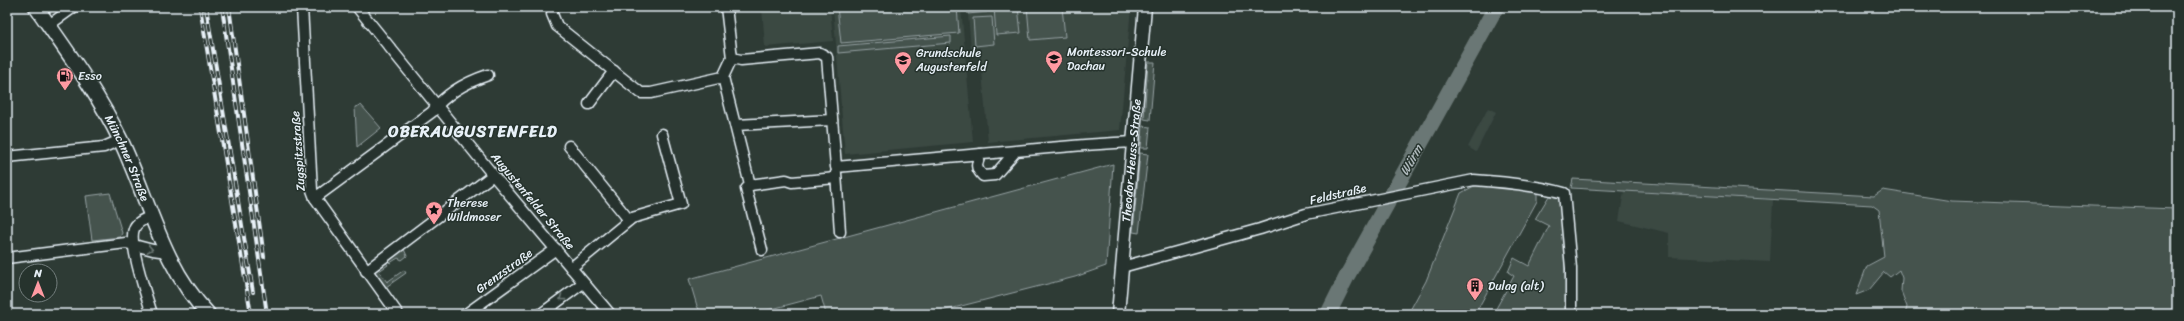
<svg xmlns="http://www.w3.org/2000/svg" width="2184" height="321" font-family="Sriracha,sans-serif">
	<rect width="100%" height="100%" fill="#2e3b35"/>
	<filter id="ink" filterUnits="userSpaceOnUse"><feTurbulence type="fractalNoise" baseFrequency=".025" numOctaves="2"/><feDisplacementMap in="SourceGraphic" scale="8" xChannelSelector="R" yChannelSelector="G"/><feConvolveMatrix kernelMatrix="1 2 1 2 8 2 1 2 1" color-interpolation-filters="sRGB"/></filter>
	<g filter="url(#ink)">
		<g fill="#3b4843">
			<path d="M762 7H830L833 41 765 47Z"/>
			<path d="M833 7H961L973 142 845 154Z"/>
			<path d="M986 7H1131L1120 130 988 142 980 48H971L968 14 987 12Z"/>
			<path d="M1488 108 1496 112 1476 152 1468 147Z"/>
			<path d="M1624 191 1773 200 1770 262 1669 257V233L1619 221Z"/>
		</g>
		<g fill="#45524e" stroke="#96a2a3">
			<path d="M837 7H957L959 33 841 43Z"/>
			<path d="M968 7H986L987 12 968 14Z"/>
			<path d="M994 7H1018L1021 33 996 35Z"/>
			<path d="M1027 7H1062L1065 37 1030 40Z"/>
			<path d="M992 17 994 44 975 46 973 18Z"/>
			<path d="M951 36V43L838 53V46Z"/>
			<path d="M1148 62H1155L1150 120 1144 119Z"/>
			<path d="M361 105 381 128 357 147 355 107Z"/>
			<path d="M1143 126 1150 127 1148 148H1141Z"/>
			<path d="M1140 153 1148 154 1139 233 1133 232Z"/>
			<path d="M1113 164 1106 266 1075 277 930 314H826L821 296 753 314H702L697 306 689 279Z"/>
			<path d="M1573 179 1874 196 1883 190 1952 201 2177 209V314H1905L1907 307 1901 291 1902 278 1899 270 1890 277 1884 272 1869 290 1856 295 1867 266 1884 257 1879 210 1872 205 1571 188Z"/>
			<path d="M1476 185 1534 191 1537 194V201L1475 314H1408L1426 281 1461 193Z"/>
			<path d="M110 193 122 233 120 237 92 240 86 196Z"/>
			<path d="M1549 196H1553L1562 200 1567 314H1493L1514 276 1508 272 1514 258 1529 266 1549 226 1535 219Z"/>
			<path d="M403 247 407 256 402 260 398 258 390 263 387 260Z"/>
			<path d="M385 261 388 265 379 271 387 282 404 270 406 273 386 287 374 272 375 269Z"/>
		</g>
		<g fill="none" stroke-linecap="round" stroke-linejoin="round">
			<path stroke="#6b7775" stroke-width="16" d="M1328 314 1348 274 1496 7"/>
			<g stroke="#e8f1f8" stroke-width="13">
				<g id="minor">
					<path d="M302 7 312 190 315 198 398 314"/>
					<path d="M357 7 493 175 610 314"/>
					<path d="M553 7 552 14 557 26 641 93H651L723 77 732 58"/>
					<path d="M726 7 732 58"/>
					<path d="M49 25 74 7"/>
					<path d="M732 58 741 60 820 53 827 57 836 167 981 154"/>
					<path d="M723 77 750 185 746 189 762 250"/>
					<path d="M589 104 614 71"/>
					<path d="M736 125 832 120"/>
					<path d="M569 146 629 220"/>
					<path d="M1016 151 995 175 983 176C975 168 976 164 981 154 1032 150 1083 144 1134 142"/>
					<path d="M7 157 104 147 120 140"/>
					<path d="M836 173 840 232"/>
					<path d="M750 185 786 180 792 182 836 178"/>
					<path d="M315 198 432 112C445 94 467 82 488 75"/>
					<path d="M151 216C145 219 136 222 134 229 128 242 147 298 152 314"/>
					<path d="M7 258 126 243 153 250 167 252"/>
					<path d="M1122 267 1260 229 1306 214 1474 180C1504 182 1535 185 1564 193L1571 268V314"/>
					<path d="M571 268 632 218 681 204 662 134"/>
					<path d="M366 271 493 175"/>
					<path d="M466 314 556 249"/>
					<path d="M541 314 583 283"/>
				</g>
			</g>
			<g stroke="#e8f1f8" stroke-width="15">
				<g id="tertiary">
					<path id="s1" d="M1118 314 1145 7"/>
				</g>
			</g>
			<g stroke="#e8f1f8" stroke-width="17">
				<g id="secondary">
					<path id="s2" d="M36 7C66 50 98 93 121 141 149 200 162 266 208 314"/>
				</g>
			</g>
			<use href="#minor" stroke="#26332d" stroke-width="10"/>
			<use href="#tertiary" stroke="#26332d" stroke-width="12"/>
			<use href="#secondary" stroke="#26332d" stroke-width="14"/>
			<g stroke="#e8f1f8" stroke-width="4">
				<g id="rail">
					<path d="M200 7 251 314"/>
					<path d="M206 7 253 292"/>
					<path d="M222 7 267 314"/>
					<path d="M229 7 264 257"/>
				</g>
			</g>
			<use href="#rail" stroke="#26332d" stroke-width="2.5" stroke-dasharray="8" stroke-linecap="butt"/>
		</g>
		<defs><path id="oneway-chevron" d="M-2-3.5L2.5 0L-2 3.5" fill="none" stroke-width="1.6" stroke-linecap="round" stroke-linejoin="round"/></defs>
		<g stroke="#6a7674">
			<use href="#oneway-chevron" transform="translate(150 249) rotate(11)"/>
			<use href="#oneway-chevron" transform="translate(562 298) rotate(144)"/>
		</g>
	</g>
	<defs>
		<g id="school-pin" transform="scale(0.9)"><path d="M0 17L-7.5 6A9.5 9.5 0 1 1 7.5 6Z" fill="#ff9aa2" stroke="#26332d"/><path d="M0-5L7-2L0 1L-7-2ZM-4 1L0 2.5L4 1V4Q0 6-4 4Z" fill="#111"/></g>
		<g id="fuel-pin" transform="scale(0.9)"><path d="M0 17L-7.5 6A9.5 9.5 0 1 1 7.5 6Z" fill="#ff9aa2" stroke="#26332d"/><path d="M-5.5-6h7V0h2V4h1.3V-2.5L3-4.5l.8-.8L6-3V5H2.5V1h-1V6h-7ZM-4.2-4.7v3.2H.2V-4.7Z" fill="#111"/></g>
		<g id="sight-pin" transform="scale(0.9)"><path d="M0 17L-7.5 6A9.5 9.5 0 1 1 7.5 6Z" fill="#ff9aa2" stroke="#26332d"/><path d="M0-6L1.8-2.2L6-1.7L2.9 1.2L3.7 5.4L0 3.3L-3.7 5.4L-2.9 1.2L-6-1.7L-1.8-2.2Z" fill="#111"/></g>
		<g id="building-pin" transform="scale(0.9)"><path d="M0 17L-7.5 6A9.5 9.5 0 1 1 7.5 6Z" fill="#ff9aa2" stroke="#26332d"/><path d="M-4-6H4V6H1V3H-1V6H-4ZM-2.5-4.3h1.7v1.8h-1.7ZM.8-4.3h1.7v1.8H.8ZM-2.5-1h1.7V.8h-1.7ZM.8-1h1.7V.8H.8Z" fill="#111"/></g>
	</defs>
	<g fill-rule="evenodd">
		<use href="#school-pin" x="1054" y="59"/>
		<use href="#school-pin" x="903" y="60"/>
		<use href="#fuel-pin" x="65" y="76"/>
		<use href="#sight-pin" x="434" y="210"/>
		<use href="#building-pin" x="1475" y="286"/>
	</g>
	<g text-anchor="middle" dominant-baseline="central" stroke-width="3" stroke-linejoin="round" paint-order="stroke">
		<g font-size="12" fill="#e8f1f8" stroke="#26332d" text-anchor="start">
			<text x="1067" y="52">Montessori-Schule<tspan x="1067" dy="14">Dachau</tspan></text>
			<text x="916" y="53">Grundschule<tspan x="916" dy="14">Augustenfeld</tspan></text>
			<text x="78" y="76">Esso</text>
			<text x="447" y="203">Therese<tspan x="447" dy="14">Wildmoser</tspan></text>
			<text x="1488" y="286">Dulag (alt)</text>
		</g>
		<g font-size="12" fill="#e8f1f8" stroke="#26332d">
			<text transform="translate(298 151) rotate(-94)">Zugspitzstraße</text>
			<text stroke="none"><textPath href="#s2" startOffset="177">Münchner Straße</textPath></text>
			<text stroke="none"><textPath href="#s1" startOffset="154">Theodor-Heuss-Straße</textPath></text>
			<text transform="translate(1338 194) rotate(-13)">Feldstraße</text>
			<text transform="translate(533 201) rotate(50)">Augustenfelder Straße</text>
			<text transform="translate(504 271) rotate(-36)">Grenzstraße</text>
		</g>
		<g font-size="13" font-style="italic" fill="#b0babd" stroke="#26332d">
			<text transform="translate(1411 160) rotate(-61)">Würm</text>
		</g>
		<g font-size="16" font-weight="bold" letter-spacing="1" fill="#e8f1f8" stroke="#26332d">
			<text x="473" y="131">OBERAUGUSTENFELD</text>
		</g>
	</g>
	<rect width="2184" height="321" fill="none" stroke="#26332d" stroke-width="24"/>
	<rect x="12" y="12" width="2160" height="297" fill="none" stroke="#e8f1f8" stroke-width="1.5" filter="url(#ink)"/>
	<g transform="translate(38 283)"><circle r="19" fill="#26332d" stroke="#747f7e"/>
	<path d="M0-3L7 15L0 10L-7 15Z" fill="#ff9aa2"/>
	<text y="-6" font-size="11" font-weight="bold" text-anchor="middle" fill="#e8f1f8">N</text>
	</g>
</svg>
